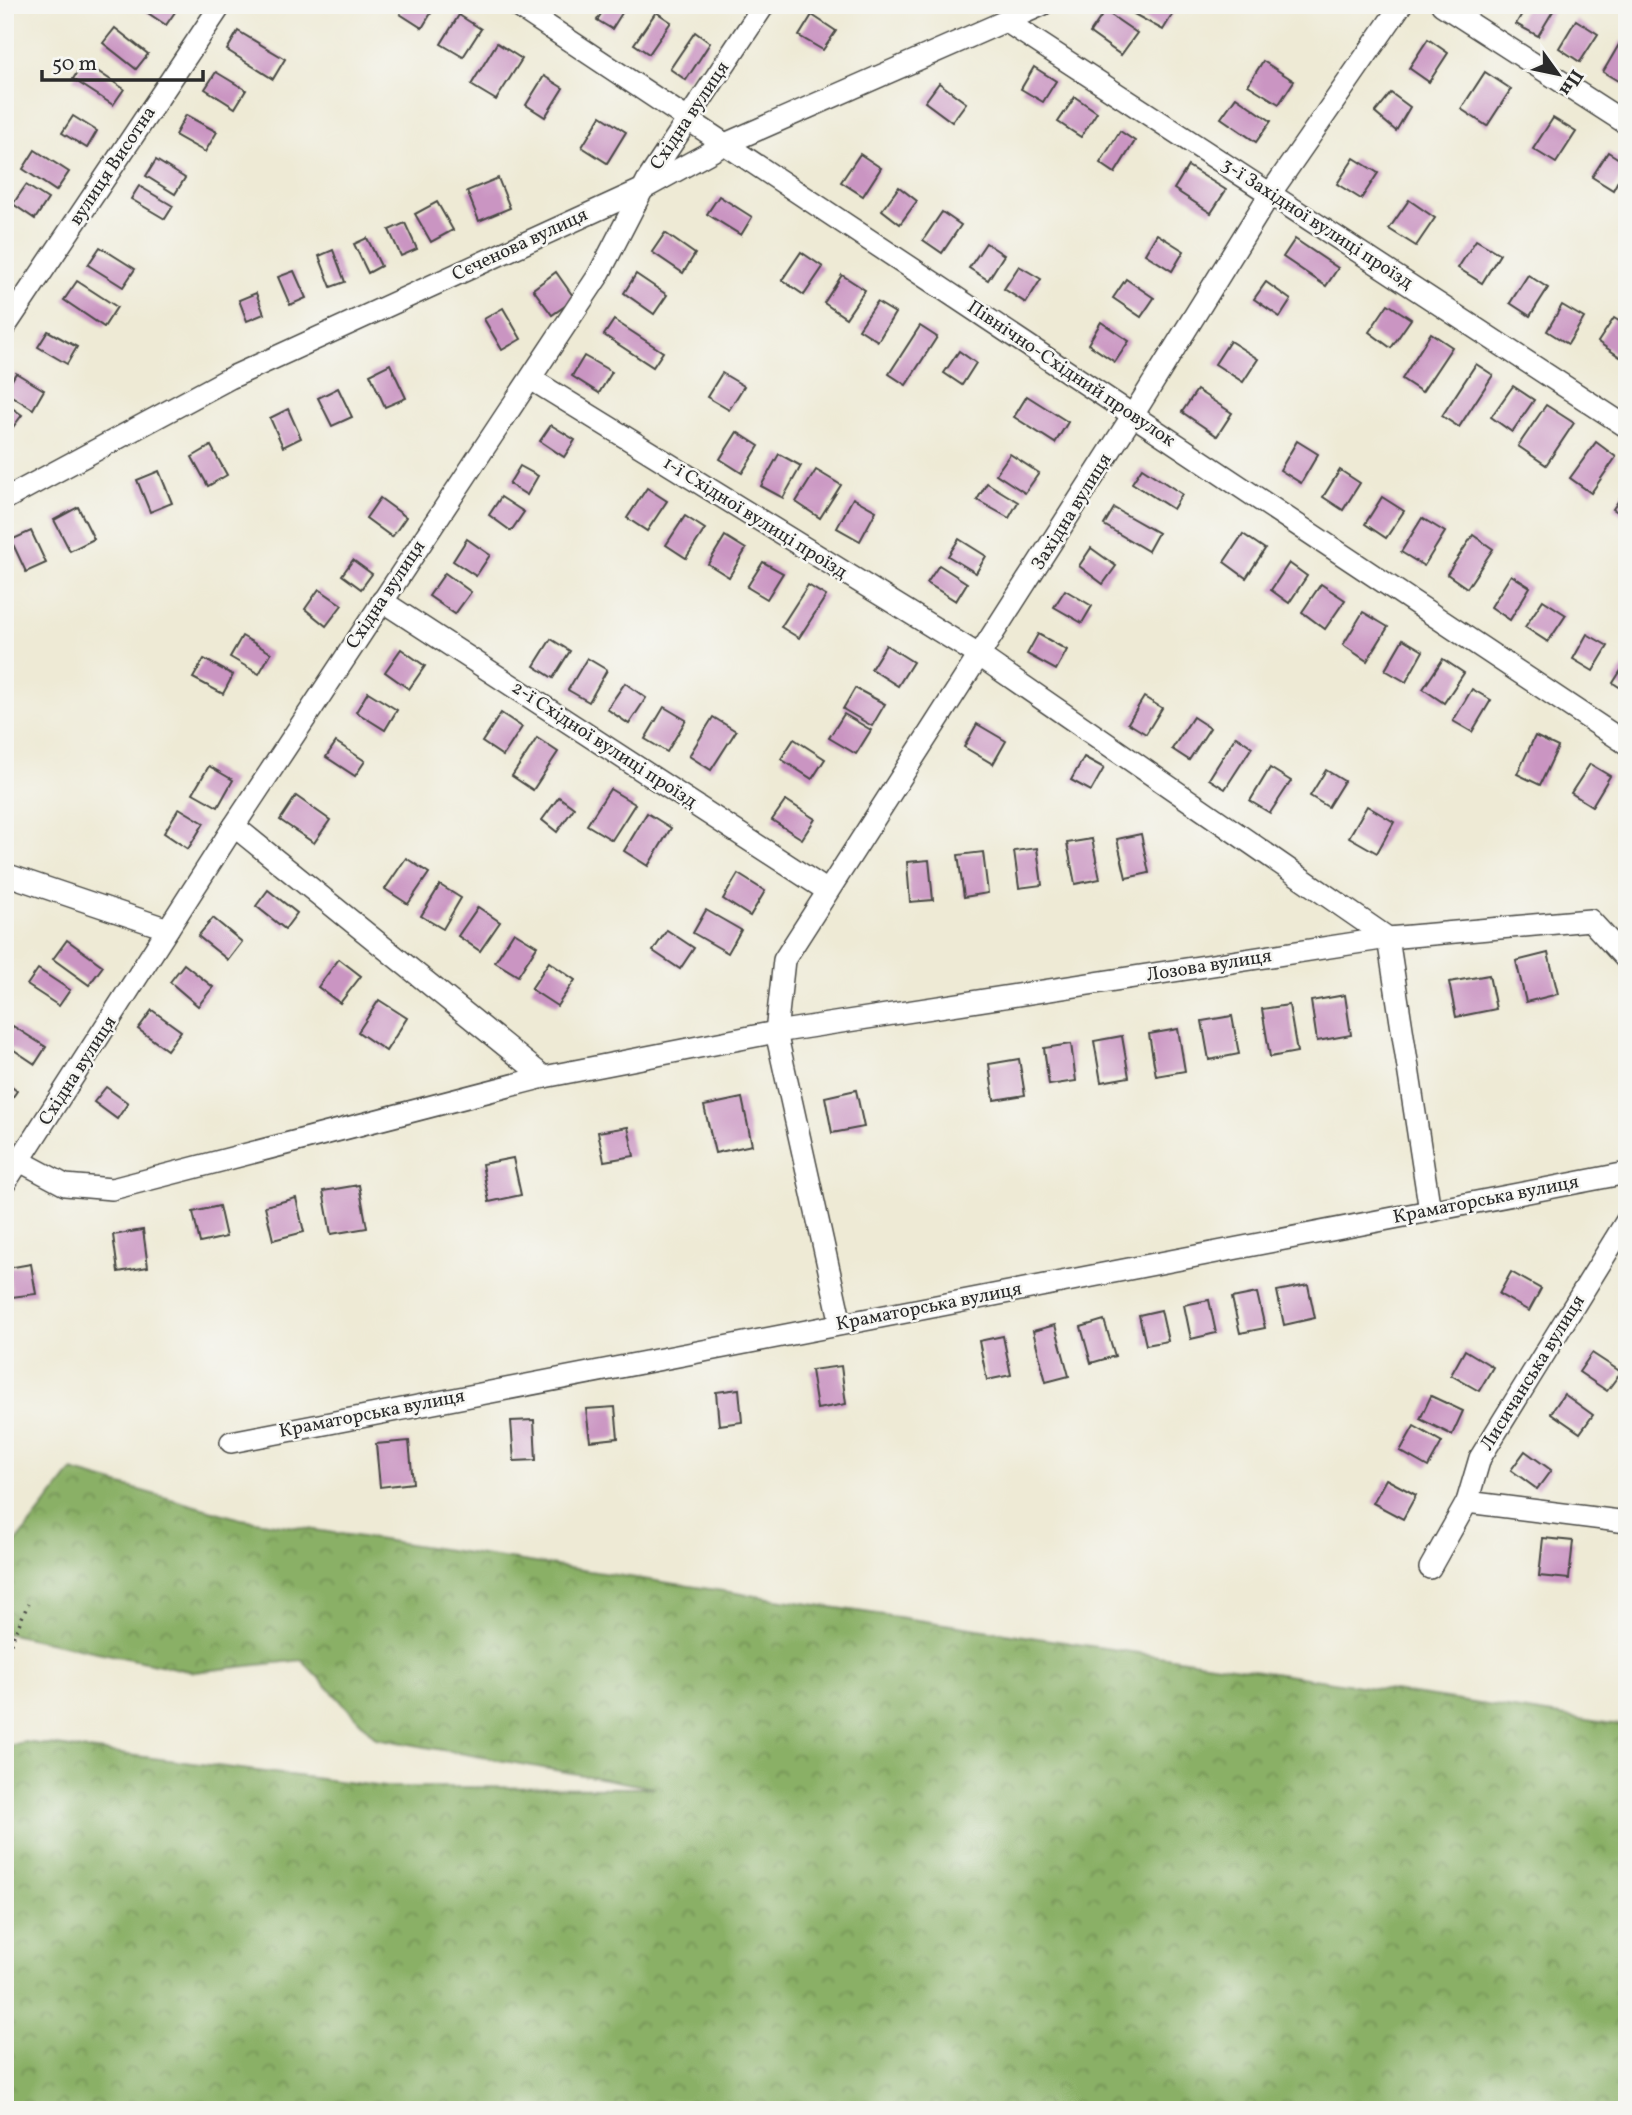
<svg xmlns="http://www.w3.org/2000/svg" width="1632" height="2115" font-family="Vollkorn,serif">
	<defs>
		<pattern id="forest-crowns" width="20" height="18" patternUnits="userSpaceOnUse" patternTransform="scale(1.75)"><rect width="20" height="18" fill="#8ab066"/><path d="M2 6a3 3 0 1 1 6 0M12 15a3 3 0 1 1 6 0" fill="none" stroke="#718f54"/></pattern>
	</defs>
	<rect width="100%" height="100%" fill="#f6f6f2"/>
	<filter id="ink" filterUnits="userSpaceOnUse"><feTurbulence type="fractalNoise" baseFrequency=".0143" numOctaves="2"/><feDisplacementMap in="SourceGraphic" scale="14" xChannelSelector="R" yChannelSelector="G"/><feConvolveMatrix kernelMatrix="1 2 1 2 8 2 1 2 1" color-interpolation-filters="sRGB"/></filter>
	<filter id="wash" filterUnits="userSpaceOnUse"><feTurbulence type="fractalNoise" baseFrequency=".00686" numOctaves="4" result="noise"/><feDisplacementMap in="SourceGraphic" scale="28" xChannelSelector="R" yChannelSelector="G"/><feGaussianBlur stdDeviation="1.57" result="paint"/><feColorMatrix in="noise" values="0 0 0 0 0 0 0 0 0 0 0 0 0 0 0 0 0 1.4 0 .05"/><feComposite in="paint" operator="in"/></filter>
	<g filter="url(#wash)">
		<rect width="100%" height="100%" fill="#eeead5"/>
		<path fill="url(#forest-crowns)" stroke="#5a6e48" stroke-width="2" d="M72 1471 241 1519 1627 1726V2110H5V1747L24 1742 385 1787 655 1788 376 1738 302 1660 194 1672 5 1633V1566L14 1545Z"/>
		<g id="blocks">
			<g fill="#ca95c2">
				<path d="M136 5H165L175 12 166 25Z"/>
				<path d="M406 5H436L422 28 400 14Z"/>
				<path d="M607 5H627L612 29 597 20Z"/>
				<path d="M1139 5H1166L1175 10 1163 30 1134 14Z"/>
				<path d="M1527 5H1543L1553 11 1538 36 1516 24Z"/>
				<path d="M1105 11 1137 33 1121 55 1090 33Z"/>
				<path d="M656 12 671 22 649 54 634 44Z"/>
				<path d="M459 15 481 29 463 57 441 44Z"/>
				<path d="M812 15 836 31 823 50 799 36Z"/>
				<path d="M1576 20 1598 34 1580 62 1559 48Z"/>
				<path d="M115 28 148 54 136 69 103 43Z"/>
				<path d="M238 31 285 59 273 79 227 50Z"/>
				<path d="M695 32 710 43 686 80 670 69Z"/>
				<path d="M1428 39 1448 53 1429 82 1409 68Z"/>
				<path d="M1621 41 1627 44V78L1623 84 1603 72Z"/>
				<path d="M497 43 522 59 496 100 471 85Z"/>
				<path d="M1263 61 1294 81 1279 104 1248 85Z"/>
				<path d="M84 62 124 89 113 105 73 79Z"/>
				<path d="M1034 67 1056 81 1043 102 1021 89Z"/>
				<path d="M216 72 246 90 235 108 205 89Z"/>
				<path d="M1485 72 1511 89 1487 126 1461 109Z"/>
				<path d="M544 76 563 88 545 117 526 105Z"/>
				<path d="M939 83 966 103 952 122 925 102Z"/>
				<path d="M1391 93 1410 107 1396 131 1375 113Z"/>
				<path d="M1075 97 1097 112 1081 137 1058 122Z"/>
				<path d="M1236 97 1271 121 1256 142 1221 118Z"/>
				<path d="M186 115 217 132 205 152 175 135Z"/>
				<path d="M73 116 97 131 87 148 62 133Z"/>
				<path d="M601 116 626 132 607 163 582 147Z"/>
				<path d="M1553 118 1576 132 1556 163 1533 149Z"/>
				<path d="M1120 131 1135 141 1115 173 1100 163Z"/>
				<path d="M35 150 69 172 56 191 23 169Z"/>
				<path d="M1608 152 1627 164 1613 190 1592 177Z"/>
				<path d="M860 154 881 168 863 196 841 182Z"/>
				<path d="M1354 158 1378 173 1361 199 1337 184Z"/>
				<path d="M156 160 185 178 175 194 146 176Z"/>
				<path d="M1188 166 1226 190 1211 213 1174 189Z"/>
				<path d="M498 178 510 208 479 221 467 191Z"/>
				<path d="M26 185 48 199 35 219 13 204Z"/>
				<path d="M139 186 173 206 165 219 131 199Z"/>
				<path d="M899 187 917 201 900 224 882 210Z"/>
				<path d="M719 196 752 217 741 235 707 214Z"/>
				<path d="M1409 200 1435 218 1416 246 1389 229Z"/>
				<path d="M437 202 453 230 431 242 415 214Z"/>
				<path d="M942 212 961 225 942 253 923 240Z"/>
				<path d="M405 223 417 249 401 256 389 230Z"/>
				<path d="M665 233 695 254 683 273 652 252Z"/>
				<path d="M1157 234 1184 251 1172 271 1145 254Z"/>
				<path d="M367 238 381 266 368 273 354 244Z"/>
				<path d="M1295 239 1338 268 1326 286 1283 257Z"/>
				<path d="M1476 240 1500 254 1482 283 1458 268Z"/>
				<path d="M986 243 1004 255 988 280 969 268Z"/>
				<path d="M100 247 135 269 123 287 88 265Z"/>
				<path d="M333 250 345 282 331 287 319 256Z"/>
				<path d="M801 252 823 267 804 295 782 280Z"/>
				<path d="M1019 266 1041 279 1026 303 1004 289Z"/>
				<path d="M294 271 306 298 290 305 278 277Z"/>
				<path d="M556 272 575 299 552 315 533 289Z"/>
				<path d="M636 274 667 295 654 314 624 293Z"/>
				<path d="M842 275 865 290 846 318 824 303Z"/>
				<path d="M1528 275 1548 288 1530 316 1510 303Z"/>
				<path d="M1126 279 1154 298 1141 317 1113 298Z"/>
				<path d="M77 281 117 307 104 327 64 300Z"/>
				<path d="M1266 282 1291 300 1280 317 1254 299Z"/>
				<path d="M256 293 264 314 247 321 239 300Z"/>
				<path d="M877 302 895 313 878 341 859 329Z"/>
				<path d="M1388 304 1411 319 1391 348 1369 332Z"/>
				<path d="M1562 305 1584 318 1568 344 1547 331Z"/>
				<path d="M503 308 521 339 502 350 484 319Z"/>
				<path d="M1614 318 1627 326V346L1620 357 1598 342Z"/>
				<path d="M614 320 663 352 653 367 604 335Z"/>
				<path d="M1101 322 1129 341 1115 362 1088 344Z"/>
				<path d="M920 326 937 337 906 385 889 374Z"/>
				<path d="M48 331 77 347 67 364 38 347Z"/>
				<path d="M1431 333 1452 347 1422 392 1402 379Z"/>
				<path d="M1230 341 1258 359 1243 382 1215 364Z"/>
				<path d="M959 351 976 363 962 385 944 373Z"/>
				<path d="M584 356 612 372 599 393 572 376Z"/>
				<path d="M390 364 406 398 385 407 370 374Z"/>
				<path d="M1476 364 1493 375 1459 427 1442 416Z"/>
				<path d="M16 373 44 390 33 409 5 392Z"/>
				<path d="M722 373 744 386 729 410 707 397Z"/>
				<path d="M1513 386 1534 400 1512 432 1491 417Z"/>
				<path d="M338 388 352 417 332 426 318 398Z"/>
				<path d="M1197 390 1232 413 1217 436 1182 412Z"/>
				<path d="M1027 396 1068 422 1055 443 1014 417Z"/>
				<path d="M5 403 22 415 7 435 5 434Z"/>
				<path d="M1546 405 1574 423 1546 465 1518 446Z"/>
				<path d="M288 409 301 438 283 447 270 418Z"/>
				<path d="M551 425 575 440 564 457 540 441Z"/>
				<path d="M737 432 759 446 742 473 720 459Z"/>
				<path d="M1297 441 1318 454 1301 483 1280 470Z"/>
				<path d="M1596 442 1616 457 1591 493 1570 478Z"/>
				<path d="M211 446 227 475 208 486 192 457Z"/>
				<path d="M779 454 801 466 783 498 761 486Z"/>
				<path d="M1010 454 1039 473 1025 493 996 474Z"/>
				<path d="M520 466 538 476 527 495 509 484Z"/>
				<path d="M1142 468 1182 494 1173 509 1132 483Z"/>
				<path d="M816 470 841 485 820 518 796 502Z"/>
				<path d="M1340 470 1360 483 1343 510 1323 497Z"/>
				<path d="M159 471 172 503 150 512 137 480Z"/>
				<path d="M987 483 1018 502 1009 518 977 500Z"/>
				<path d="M647 488 667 501 647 531 627 518Z"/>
				<path d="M1627 488V518L1613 509Z"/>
				<path d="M501 497 524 512 511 531 489 515Z"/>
				<path d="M1382 497 1404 511 1386 538 1365 524Z"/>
				<path d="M380 498 406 517 392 537 366 518Z"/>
				<path d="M853 498 876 511 860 541 837 528Z"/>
				<path d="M78 507 94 539 70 551 54 520Z"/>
				<path d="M1114 508 1158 533 1148 551 1104 525Z"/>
				<path d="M685 516 705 529 686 558 666 545Z"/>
				<path d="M1422 518 1445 532 1424 566 1401 552Z"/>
				<path d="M31 531 46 563 26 572 11 540Z"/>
				<path d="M1243 534 1265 549 1246 578 1224 562Z"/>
				<path d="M1473 535 1493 549 1467 588 1447 574Z"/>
				<path d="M725 536 746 549 729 577 708 564Z"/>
				<path d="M467 539 490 555 476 576 453 561Z"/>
				<path d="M959 539 986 556 976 573 948 556Z"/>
				<path d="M1091 548 1116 566 1103 584 1079 566Z"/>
				<path d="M353 560 372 574 361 589 342 575Z"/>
				<path d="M763 562 783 573 767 599 747 587Z"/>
				<path d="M1289 563 1307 576 1289 603 1271 590Z"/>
				<path d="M939 565 967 583 956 601 927 583Z"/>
				<path d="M445 573 471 592 455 614 429 596Z"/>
				<path d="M1511 575 1530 587 1510 620 1491 607Z"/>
				<path d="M1321 584 1345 600 1325 629 1302 612Z"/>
				<path d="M808 585 826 596 799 638 781 627Z"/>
				<path d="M319 589 342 605 326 626 305 609Z"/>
				<path d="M1065 590 1092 606 1082 623 1054 607Z"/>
				<path d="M1543 600 1566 615 1548 642 1525 627Z"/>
				<path d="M1363 612 1388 627 1367 661 1343 645Z"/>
				<path d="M1038 634 1067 650 1056 670 1027 654Z"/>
				<path d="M1587 634 1608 646 1593 671 1573 659Z"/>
				<path d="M242 636 271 653 259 674 230 657Z"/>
				<path d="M551 639 570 651 553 678 534 666Z"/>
				<path d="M1403 639 1423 651 1406 682 1385 670Z"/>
				<path d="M886 645 913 662 898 686 871 669Z"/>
				<path d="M401 649 425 666 409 689 385 672Z"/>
				<path d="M587 658 607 670 589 702 568 690Z"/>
				<path d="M204 659 233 675 223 694 193 678Z"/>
				<path d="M1443 659 1464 673 1444 703 1423 689Z"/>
				<path d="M1627 661V692L1613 683Z"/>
				<path d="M625 683 646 698 629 724 607 709Z"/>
				<path d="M855 688 885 704 872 726 843 709Z"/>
				<path d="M1472 689 1491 700 1472 732 1453 721Z"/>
				<path d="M368 692 397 710 385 730 356 712Z"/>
				<path d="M1144 697 1162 708 1146 734 1128 723Z"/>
				<path d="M664 707 686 720 667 752 645 739Z"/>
				<path d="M501 713 522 727 503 756 482 742Z"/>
				<path d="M844 714 871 730 856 754 829 738Z"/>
				<path d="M713 717 736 731 711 770 689 756Z"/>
				<path d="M1193 717 1210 728 1189 760 1172 749Z"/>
				<path d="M977 724 1006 741 993 764 964 747Z"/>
				<path d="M1236 736 1252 747 1225 789 1209 779Z"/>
				<path d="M1535 736 1558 747 1540 785 1517 774Z"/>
				<path d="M537 738 558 752 533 790 512 776Z"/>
				<path d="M794 739 825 759 812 779 781 759Z"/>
				<path d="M336 742 365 761 355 776 326 757Z"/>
				<path d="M1084 757 1104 768 1091 791 1071 780Z"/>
				<path d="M1590 764 1610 776 1592 806 1571 793Z"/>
				<path d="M209 766 233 780 218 807 193 793Z"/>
				<path d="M1270 768 1291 781 1270 813 1250 801Z"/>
				<path d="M1326 770 1344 781 1328 807 1310 796Z"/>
				<path d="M610 789 635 804 612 840 587 825Z"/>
				<path d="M296 796 330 820 314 843 280 820Z"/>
				<path d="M559 797 574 808 557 832 542 820Z"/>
				<path d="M786 800 815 819 802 839 772 820Z"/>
				<path d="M1367 806 1394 822 1377 853 1349 837Z"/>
				<path d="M179 808 204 823 188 849 164 833Z"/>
				<path d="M647 813 671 828 648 866 624 851Z"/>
				<path d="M1141 834 1149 873 1126 878 1117 839Z"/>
				<path d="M1092 839 1100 879 1075 884 1067 843Z"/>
				<path d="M1037 848 1042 885 1019 888 1014 851Z"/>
				<path d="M983 852 988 893 964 897 958 855Z"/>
				<path d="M406 858 429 873 408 904 385 889Z"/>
				<path d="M929 860 933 900 910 902 907 862Z"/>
				<path d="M738 874 765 891 750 916 723 899Z"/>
				<path d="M440 885 461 898 443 929 421 916Z"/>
				<path d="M268 890 297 913 285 929 256 906Z"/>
				<path d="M478 907 500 922 480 951 458 936Z"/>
				<path d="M706 910 741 930 728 953 693 933Z"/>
				<path d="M213 918 242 942 228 960 198 936Z"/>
				<path d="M667 930 694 948 680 969 653 951Z"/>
				<path d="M514 932 537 946 518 976 495 962Z"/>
				<path d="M67 940 103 966 89 985 53 959Z"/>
				<path d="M1548 953 1558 994 1526 1002 1516 961Z"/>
				<path d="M339 959 361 976 340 1003 318 987Z"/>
				<path d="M549 962 575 980 557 1006 531 989Z"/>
				<path d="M184 964 213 987 198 1006 170 982Z"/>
				<path d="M38 969 70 990 59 1006 27 985Z"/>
				<path d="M1489 975 1496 1009 1456 1017 1449 982Z"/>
				<path d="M1345 995 1351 1035 1317 1041 1311 1001Z"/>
				<path d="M379 1000 407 1018 386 1051 358 1032Z"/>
				<path d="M1289 1005 1297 1052 1270 1057 1262 1009Z"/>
				<path d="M152 1010 181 1031 167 1050 138 1029Z"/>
				<path d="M1232 1016 1239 1054 1209 1060 1202 1021Z"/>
				<path d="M13 1026 46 1047 35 1064 5 1044Z"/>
				<path d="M1178 1029 1185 1071 1156 1076 1149 1034Z"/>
				<path d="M1122 1036 1129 1077 1101 1082 1094 1041Z"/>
				<path d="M1071 1044 1076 1081 1049 1085 1044 1048Z"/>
				<path d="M1019 1059 1025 1095 994 1100 989 1064Z"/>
				<path d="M5 1082 17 1091 5 1108Z"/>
				<path d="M106 1087 128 1103 117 1119 94 1102Z"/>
				<path d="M856 1090 864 1127 832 1133 825 1097Z"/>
				<path d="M742 1098 752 1145 715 1153 704 1106Z"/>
				<path d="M628 1127 634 1156 604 1161 598 1132Z"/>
				<path d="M513 1158 521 1195 489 1202 482 1164Z"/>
				<path d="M359 1185 367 1228 331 1234 323 1191Z"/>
				<path d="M296 1198 304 1232 273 1240 265 1206Z"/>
				<path d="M219 1206 226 1237 200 1243 193 1212Z"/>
				<path d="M143 1230 148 1267 118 1272 113 1235Z"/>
				<path d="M31 1264 36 1294 12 1297 8 1268Z"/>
				<path d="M1511 1272 1541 1289 1529 1311 1499 1294Z"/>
				<path d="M1308 1285 1315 1318 1284 1325 1277 1291Z"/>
				<path d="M1257 1293 1265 1328 1240 1333 1232 1298Z"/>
				<path d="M1209 1300 1216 1333 1191 1339 1184 1305Z"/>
				<path d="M1161 1310 1168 1341 1146 1345 1139 1315Z"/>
				<path d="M1104 1320 1115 1356 1091 1363 1081 1327Z"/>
				<path d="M1055 1325 1069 1376 1046 1382 1033 1331Z"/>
				<path d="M1003 1336 1011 1375 987 1380 979 1341Z"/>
				<path d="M1465 1350 1493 1367 1479 1391 1451 1375Z"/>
				<path d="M1592 1353 1621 1372 1607 1391 1579 1372Z"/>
				<path d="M841 1366 846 1404 817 1409 811 1370Z"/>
				<path d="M739 1389 742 1422 719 1425 716 1392Z"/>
				<path d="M1564 1394 1593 1415 1580 1433 1551 1413Z"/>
				<path d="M1431 1396 1463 1411 1452 1435 1420 1419Z"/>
				<path d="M615 1407 618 1438 590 1441 586 1409Z"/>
				<path d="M534 1420 536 1460 514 1461 511 1421Z"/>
				<path d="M1414 1426 1442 1442 1428 1467 1400 1451Z"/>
				<path d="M409 1441 413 1483 380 1487 376 1444Z"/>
				<path d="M1525 1451 1551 1470 1537 1489 1511 1470Z"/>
				<path d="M1386 1479 1416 1495 1403 1519 1373 1503Z"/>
				<path d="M1543 1538 1573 1541 1569 1579 1539 1576Z"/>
				<path d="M1625 1542H1627V1582H1622Z"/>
			</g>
		</g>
	</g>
	<g filter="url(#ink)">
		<use href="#blocks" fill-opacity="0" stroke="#484844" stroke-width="2"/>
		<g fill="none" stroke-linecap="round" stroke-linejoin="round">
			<g stroke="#484844" stroke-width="24">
				<g id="street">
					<path d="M516 5 1627 744"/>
					<path d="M1442 5 1627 124"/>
					<path d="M1007 22 1627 427"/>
					<path d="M5 327 221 5"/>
					<path d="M531 379 980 656 1388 938 1430 1211"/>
					<path d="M5 499 230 378 641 190 725 144 1042 5"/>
					<path d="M382 601 826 890"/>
					<path d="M234 826 544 1077"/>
					<path d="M5 874 168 929"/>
					<path d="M20 1161 65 1185 112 1189 544 1077 776 1032 1388 938 1590 920 1627 960"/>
					<path d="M5 1183 234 826 598 276 647 181 764 5"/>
					<path d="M841 1324 776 1032 784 960 1133 415 1270 194 1401 5"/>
					<path d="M231 1442 1627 1173"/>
					<path d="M1467 1502 1627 1522"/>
					<path d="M1430 1568 1467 1502 1480 1458 1627 1220"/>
				</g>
			</g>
			<g stroke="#484844" stroke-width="3.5" stroke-dasharray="2 5" stroke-linecap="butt">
				<path d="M5 1656 28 1604"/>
				<path d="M5 1689V1691"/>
			</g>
			<use href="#street" stroke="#fff" stroke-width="21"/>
		</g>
	</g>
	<g text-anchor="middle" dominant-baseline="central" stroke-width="5" stroke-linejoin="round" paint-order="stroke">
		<g font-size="19" fill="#2b2b2b" stroke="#f6f6f2">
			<text transform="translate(690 116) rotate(-56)">Східна вулиця</text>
			<text transform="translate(113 166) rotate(-56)">вулиця Висотна</text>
			<text transform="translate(1317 224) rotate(33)">3-ї Західної вулиці проїзд</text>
			<text transform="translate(520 245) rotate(-25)">Сєченова вулиця</text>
			<text transform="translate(1071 374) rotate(34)">Північно-Східний провулок</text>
			<text transform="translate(1072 512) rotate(-58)">Західна вулиця</text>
			<text transform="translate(755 518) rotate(32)">1-ї Східної вулиці проїзд</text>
			<text transform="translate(386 595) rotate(-56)">Східна вулиця</text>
			<text transform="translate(604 745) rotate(33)">2-ї Східної вулиці проїзд</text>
			<text transform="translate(1209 966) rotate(-9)">Лозова вулиця</text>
			<text transform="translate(78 1071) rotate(-57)">Східна вулиця</text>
			<text transform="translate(1486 1200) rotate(-11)">Краматорська вулиця</text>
			<text transform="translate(929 1307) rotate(-11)">Краматорська вулиця</text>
			<text transform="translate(1533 1373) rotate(-58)">Лисичанська вулиця</text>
			<text transform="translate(372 1414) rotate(-11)">Краматорська вулиця</text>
		</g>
	</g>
	<rect width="1632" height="2115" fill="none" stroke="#f6f6f2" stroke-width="28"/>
	<g transform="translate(1558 74) rotate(123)" stroke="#f6f6f2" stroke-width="5" paint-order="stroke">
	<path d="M0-5L12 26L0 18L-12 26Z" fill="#2b2b2b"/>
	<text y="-10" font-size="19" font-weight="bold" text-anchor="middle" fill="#2b2b2b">Пн</text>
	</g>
	<path d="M42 70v10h161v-10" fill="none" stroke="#2b2b2b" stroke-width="3.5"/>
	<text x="52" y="70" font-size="21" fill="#2b2b2b" stroke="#f6f6f2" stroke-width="5" paint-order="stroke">50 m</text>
</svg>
